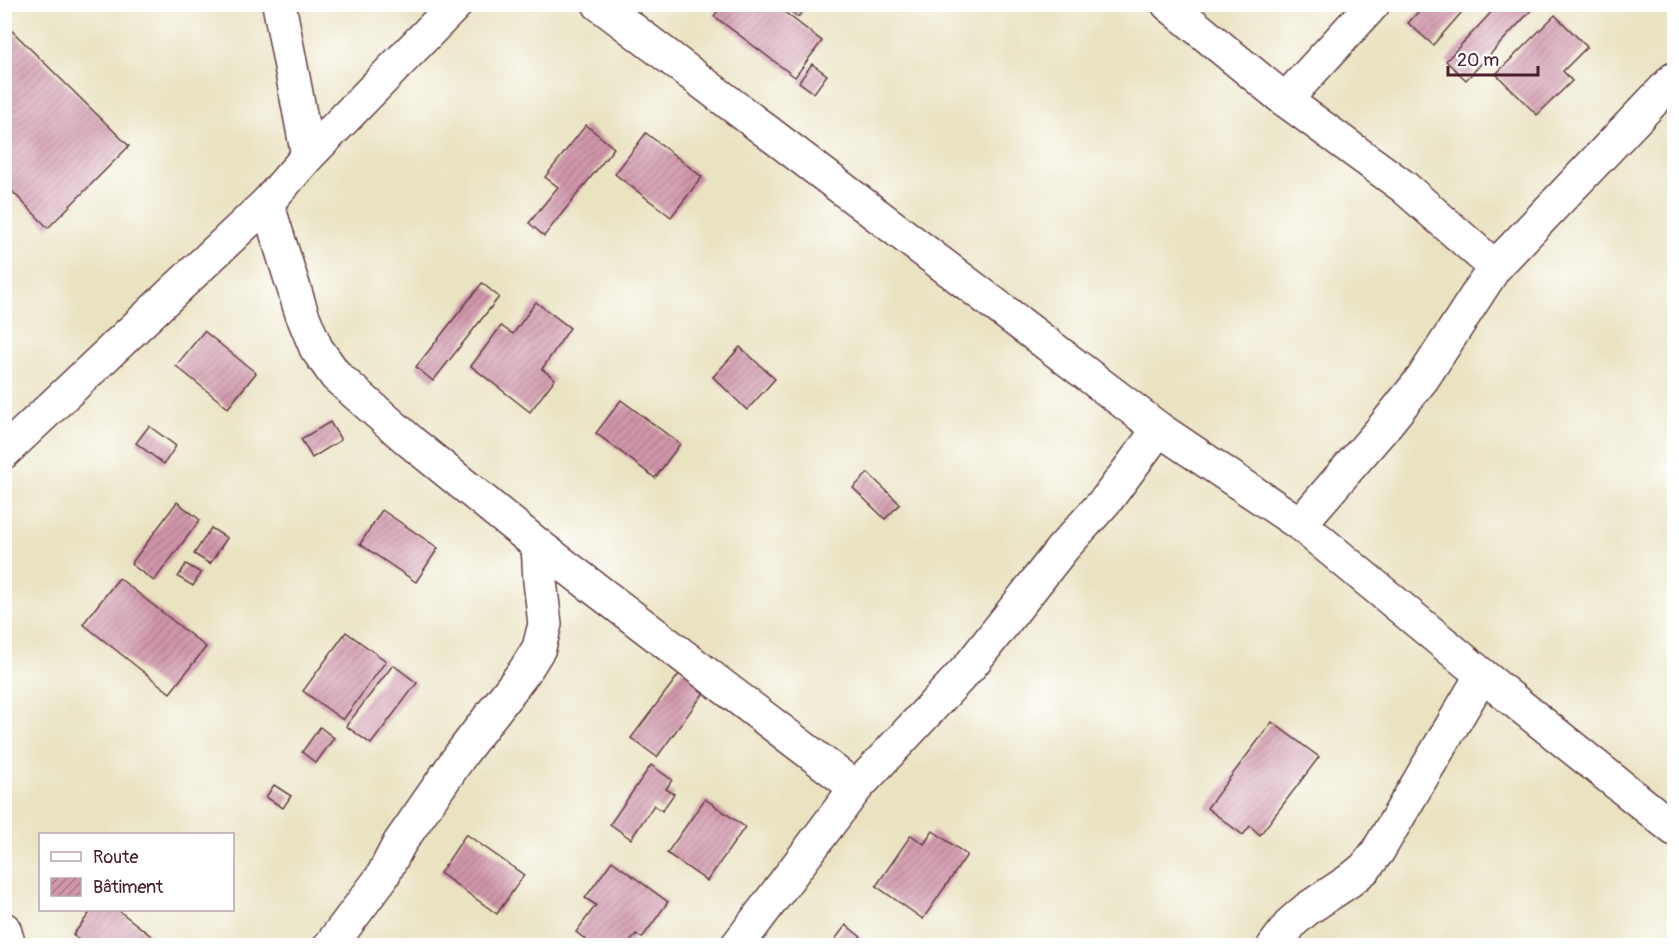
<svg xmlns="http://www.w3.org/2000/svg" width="1679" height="950" font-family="Pangolin,sans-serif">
	<defs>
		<pattern id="building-hatch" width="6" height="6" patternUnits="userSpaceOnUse" patternTransform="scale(1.5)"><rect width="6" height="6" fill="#d096aa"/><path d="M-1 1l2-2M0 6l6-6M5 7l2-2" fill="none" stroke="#ab7a8b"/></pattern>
	</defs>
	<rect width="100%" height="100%" fill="#fff"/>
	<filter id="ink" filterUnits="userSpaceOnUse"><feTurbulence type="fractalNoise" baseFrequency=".0167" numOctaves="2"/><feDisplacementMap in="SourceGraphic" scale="12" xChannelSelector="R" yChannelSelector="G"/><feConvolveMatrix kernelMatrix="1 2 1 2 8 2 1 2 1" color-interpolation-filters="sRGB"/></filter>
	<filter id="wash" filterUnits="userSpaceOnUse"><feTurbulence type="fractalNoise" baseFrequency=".008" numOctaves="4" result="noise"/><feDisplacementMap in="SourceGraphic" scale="24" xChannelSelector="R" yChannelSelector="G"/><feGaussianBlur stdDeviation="1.35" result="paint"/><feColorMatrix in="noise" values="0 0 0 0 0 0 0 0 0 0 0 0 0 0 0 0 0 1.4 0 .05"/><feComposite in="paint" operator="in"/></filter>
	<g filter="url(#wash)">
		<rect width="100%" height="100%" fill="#eae3c2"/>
		<g id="blocks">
			<g fill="url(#building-hatch)">
				<path d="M723 4H774L822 41 795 77 714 16Z"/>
				<path d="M1415 4H1469L1433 45 1408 23 1421 9Z"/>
				<path d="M1499 4H1537L1466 80 1446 61Z"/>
				<path d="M782 5H808L798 17Z"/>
				<path d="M1555 15 1587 47 1563 71 1572 81 1537 115 1496 74Z"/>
				<path d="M5 24 129 146 48 228 5 184Z"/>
				<path d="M812 64 827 75 814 93 799 82Z"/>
				<path d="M586 125 614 148 544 236 529 223 558 187 545 177Z"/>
				<path d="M646 133 702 177 671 217 615 174Z"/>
				<path d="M482 283 499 297 433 381 416 367Z"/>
				<path d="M536 302 570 328 542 369 555 379 530 412 471 366 501 326 513 334Z"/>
				<path d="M204 331 256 373 228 408 176 366Z"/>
				<path d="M740 347 775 379 747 410 713 377Z"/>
				<path d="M621 400 680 444 655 478 596 433Z"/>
				<path d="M330 422 341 440 312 458 301 439Z"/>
				<path d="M149 426 176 446 164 464 136 443Z"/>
				<path d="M868 473 900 504 885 519 853 488Z"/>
				<path d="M177 502 200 520 154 581 131 564Z"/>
				<path d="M382 510 438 548 416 582 360 544Z"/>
				<path d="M211 528 227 538 210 564 194 554Z"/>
				<path d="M186 564 201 573 193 586 178 577Z"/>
				<path d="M119 578 206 647 170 693 83 624Z"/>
				<path d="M346 632 386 661 343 720 303 691Z"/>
				<path d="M393 665 417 683 371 744 346 726Z"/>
				<path d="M683 669 708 687 657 757 631 738Z"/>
				<path d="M1272 722 1319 757 1260 835 1250 826 1243 835 1207 808Z"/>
				<path d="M320 727 334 738 316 763 302 752Z"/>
				<path d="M651 765 672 780 666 789 674 794 662 811 654 805 631 839 610 824Z"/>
				<path d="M274 785 291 796 283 808 266 797Z"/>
				<path d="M705 799 745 827 707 881 667 853Z"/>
				<path d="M933 831 967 855 923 919 876 886 911 835 924 844Z"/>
				<path d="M466 834 524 875 497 914 440 873Z"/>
				<path d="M612 861 668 902 642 938 636 934 627 946H594L576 932 596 905 585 898Z"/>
				<path d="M92 910H118L164 946H86L73 935Z"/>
				<path d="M846 925 872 946H830Z"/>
			</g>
		</g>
	</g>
	<g filter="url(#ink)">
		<use href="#blocks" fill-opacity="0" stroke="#623c42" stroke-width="1.5"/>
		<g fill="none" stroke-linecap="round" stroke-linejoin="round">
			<g stroke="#623c42" stroke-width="36">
				<g id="minor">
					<path d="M279 4 308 156"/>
					<path d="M599 4 1159 429 1300 524 1482 675 1674 829"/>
					<path d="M1168 4 1285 100 1404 187 1495 267"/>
					<path d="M1285 100 1373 4"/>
					<path d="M267 203 302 314 316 348 336 376 411 442 538 545 856 788 970 666 1062 549 1108 498 1159 429"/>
					<path d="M1300 524 1383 428 1423 378 1495 267 1674 79"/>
					<path d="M4 929 9 946"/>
					<path d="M330 946 382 877 399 844 462 753 524 672 539 648 545 624 540 581 538 545"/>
					<path d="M737 946 856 788"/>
					<path d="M1274 946 1292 922 1307 909 1349 881 1365 868 1378 851 1482 675"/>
				</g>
			</g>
			<g stroke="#623c42" stroke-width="36">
				<path id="tertiary" d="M4 452 267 203 308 156 456 4"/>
			</g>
			<use href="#minor" stroke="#fff" stroke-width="33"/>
			<use href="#tertiary" stroke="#fff" stroke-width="33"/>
		</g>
	</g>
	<rect width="1679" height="950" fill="none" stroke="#fff" stroke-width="24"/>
	<rect x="39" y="833" width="195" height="78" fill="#ffffff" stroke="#b7a5aa" stroke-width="1.5"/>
	<rect x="51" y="852" width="30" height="9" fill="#ffffff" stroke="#b7a5aa" stroke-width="1.5"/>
	<text x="93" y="863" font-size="18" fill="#4a1f2b">Route</text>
	<rect x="51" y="878" width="30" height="18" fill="url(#building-hatch)" stroke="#b7a5aa" stroke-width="1.5"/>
	<text x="93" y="893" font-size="18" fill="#4a1f2b">Bâtiment</text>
	<path d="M1448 66v9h90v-9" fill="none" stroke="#4a1f2b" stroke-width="3"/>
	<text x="1457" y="66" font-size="18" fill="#4a1f2b" stroke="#ffffff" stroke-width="4.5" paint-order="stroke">20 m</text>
</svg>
